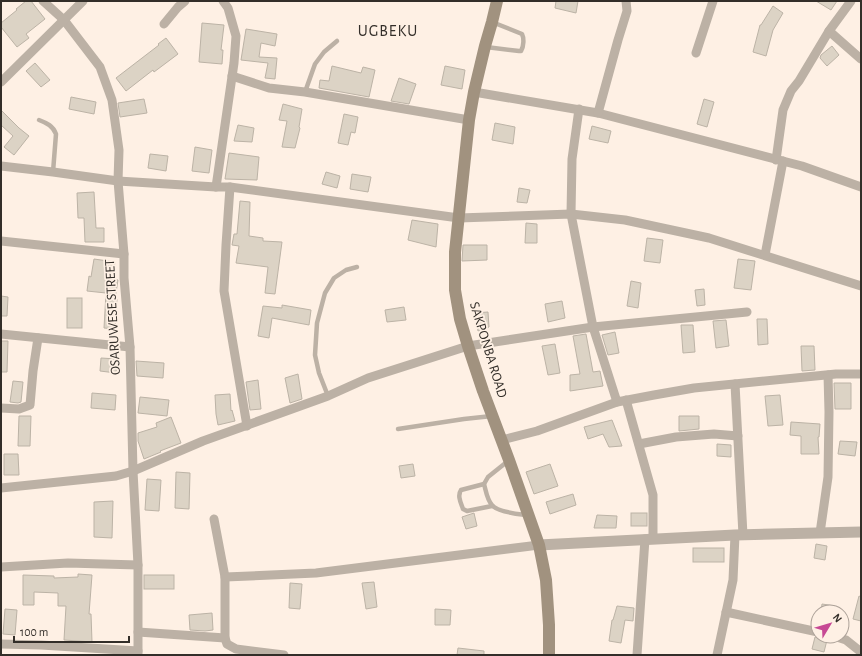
<svg xmlns="http://www.w3.org/2000/svg" width="862" height="656" font-family="'Alegreya Sans',sans-serif">
	<rect width="100%" height="100%" fill="#fef0e4"/>
	<g fill="#dcd3c5" stroke="#bcb3a6">
		<path d="M26 1H31L45 19 26 34 29 38 17 47 1 27V23L17 10 16 9Z"/>
		<path d="M556 1H578L576 13 555 8Z"/>
		<path d="M816 1H837L831 10Z"/>
		<path d="M773 6 783 13 773 30 766 56 753 52 760 25H761Z"/>
		<path d="M202 23 224 25 221 50H223L222 64 199 62Z"/>
		<path d="M246 29 277 34 275 46 261 43 259 57 277 58 275 79 265 78 268 63 241 60Z"/>
		<path d="M166 38 178 54 154 72 153 70 126 91 116 78 159 45 158 44Z"/>
		<path d="M832 46 839 55 827 66 820 58 821 55Z"/>
		<path d="M35 63 50 80 41 87 26 71Z"/>
		<path d="M332 66 361 73 363 67 375 70 369 97 319 88 320 80 329 81Z"/>
		<path d="M445 66 465 70 462 89 441 85Z"/>
		<path d="M399 78 416 84 409 104 391 101Z"/>
		<path d="M71 97 96 102 94 114 69 109Z"/>
		<path d="M144 99 147 113 120 117 118 103Z"/>
		<path d="M704 99 714 102 707 127 697 124Z"/>
		<path d="M283 104 302 109 299 127 300 128 295 148 282 147 287 121 279 120Z"/>
		<path d="M1 110 19 128 29 136 14 155 4 147 13 136 1 125Z"/>
		<path d="M344 114 358 117 355 133 351 132 348 145 338 143Z"/>
		<path d="M495 123 515 127 513 144 492 140Z"/>
		<path d="M238 125 254 128 252 142 234 141Z"/>
		<path d="M592 126 611 131 608 143 589 139Z"/>
		<path d="M195 147 212 150 209 173 192 171Z"/>
		<path d="M229 153 259 157 257 180 225 179Z"/>
		<path d="M150 154 168 156 166 171 148 168Z"/>
		<path d="M326 172 340 176 337 188 322 184Z"/>
		<path d="M352 174 371 177 368 192 350 189Z"/>
		<path d="M519 188 530 190 527 203 517 202Z"/>
		<path d="M94 192 96 228H104V242H85L84 218H78L77 193Z"/>
		<path d="M240 201 250 202 249 236 263 238V241L282 242 275 294 265 293 268 267 236 263 239 246 232 245 234 234H237Z"/>
		<path d="M412 220 438 224 436 247 408 240Z"/>
		<path d="M526 223 537 224V243H525Z"/>
		<path d="M647 238 663 240 660 263 644 261Z"/>
		<path d="M463 245H487V260L462 261Z"/>
		<path d="M94 259 115 262 112 279 118 280 115 299H117L115 329 104 328 106 293 87 291 89 276 91 277Z"/>
		<path d="M738 259 755 261 751 290 734 288Z"/>
		<path d="M631 281 641 283 638 308 627 306Z"/>
		<path d="M704 289 705 305 697 306 695 290Z"/>
		<path d="M1 296 8 297 7 316H1Z"/>
		<rect x="67" y="298" width="15" height="30"/>
		<path d="M562 301 565 318 548 322 545 304Z"/>
		<path d="M282 305 311 310 309 325 272 318 269 338 258 336 263 306 282 308Z"/>
		<path d="M404 307 406 320 387 322 385 310Z"/>
		<path d="M488 312 489 327 478 331 475 313Z"/>
		<path d="M757 319H767L768 344 758 345Z"/>
		<path d="M726 320 729 346 716 348 713 321Z"/>
		<path d="M681 325H693L695 352 683 353Z"/>
		<path d="M615 332 619 353 608 355 602 335Z"/>
		<path d="M586 334 593 372 600 371 603 386 570 391V375L580 374 573 336Z"/>
		<path d="M1 341H8L7 372H1Z"/>
		<path d="M555 344 560 373 548 375 542 346Z"/>
		<path d="M801 346H814L815 370 802 371Z"/>
		<path d="M101 358 117 359 116 373 100 371Z"/>
		<path d="M136 361 164 363 163 378 137 376Z"/>
		<path d="M298 374 302 399 290 403 285 378Z"/>
		<path d="M258 380 261 409 250 410 246 382Z"/>
		<path d="M13 381 23 382 21 402 18 403 10 402Z"/>
		<path d="M834 383H851V409H835Z"/>
		<path d="M92 393 116 395 115 410 91 408Z"/>
		<path d="M230 394 231 411 232 410 235 421 218 425 216 414 215 395Z"/>
		<path d="M780 395 783 425 768 426 765 396Z"/>
		<path d="M140 397 169 400 167 416 138 413Z"/>
		<path d="M19 416H31L30 446H18Z"/>
		<path d="M679 416H699V429L679 431Z"/>
		<path d="M171 417 181 443 160 451 161 452 144 459 138 441V433L157 427 156 423Z"/>
		<path d="M612 420 622 446 609 447 603 434 588 439 584 427Z"/>
		<path d="M791 422 820 424 819 437H818L819 454H801V436L790 435Z"/>
		<path d="M840 441 857 442 855 456 838 454Z"/>
		<path d="M717 444 731 445V457L717 456Z"/>
		<path d="M4 454H18L19 475H4Z"/>
		<path d="M413 464 415 476 401 478 399 466Z"/>
		<path d="M550 464 558 486 534 494 526 472Z"/>
		<path d="M176 472 190 473 189 509 175 508Z"/>
		<path d="M147 479 161 480 159 511 145 510Z"/>
		<path d="M573 494 576 505 550 514 546 502Z"/>
		<path d="M113 501 112 538 94 537V502Z"/>
		<path d="M474 513 477 526 466 529 462 517Z"/>
		<rect x="631" y="513" width="16" height="13"/>
		<path d="M597 515 617 516 616 528H594Z"/>
		<path d="M816 544 827 546 825 560 814 558Z"/>
		<rect x="693" y="548" width="31" height="14"/>
		<path d="M78 574 92 575 89 614H91L92 642 64 640 66 606H58V593L34 592V605H23V575L54 576V578L78 577Z"/>
		<rect x="144" y="575" width="30" height="14"/>
		<path d="M374 582 377 607 366 609 362 583Z"/>
		<path d="M290 583 302 584 300 609 289 608Z"/>
		<path d="M859 596 861 597V621L853 619Z"/>
		<path d="M822 604 835 606 834 612H821Z"/>
		<path d="M617 606 634 608 633 621 625 620 621 643 609 641 612 620H613Z"/>
		<path d="M5 609 17 610 15 635 3 634Z"/>
		<path d="M435 609 451 610 450 625H435Z"/>
		<path d="M212 613 213 630 205 631 190 630 189 615Z"/>
		<path d="M815 637 827 640 824 652 812 649Z"/>
		<path d="M458 648 484 651V655H457Z"/>
	</g>
	<g fill="none" stroke-linecap="round" stroke-linejoin="round">
		<g stroke="#bcb1a5" stroke-width="4.5">
			<path d="M486 47 519 51H521C524 46 524 38 522 34L492 22"/>
			<path d="M305 92 315 64 324 52 337 41"/>
			<path d="M39 120C47 123 53 126 56 134L53 172"/>
			<path d="M328 396 319 373 315 355 317 323 325 293 334 278 346 270 357 267"/>
			<path d="M398 429 464 419 492 416"/>
			<path d="M508 461 488 477 484 484C486 491 487 500 492 505 497 512 518 514 526 515"/>
			<path d="M484 484 461 490C457 496 461 503 463 509L467 511 492 506"/>
		</g>
		<g stroke="#bcb1a5" stroke-width="9">
			<path d="M43 1 64 20 100 67 112 100 119 150 118 181 124 254V278L130 347 133 471 138 565V655"/>
			<path d="M851 1 829 31 861 59"/>
			<path d="M164 24 178 7 185 1"/>
			<path d="M696 53 713 1"/>
			<path d="M232 76 269 88 305 92 469 120"/>
			<path d="M1 82 83 1"/>
			<path d="M474 92 598 113 802 166 861 187"/>
			<path d="M579 109 572 159 571 214 593 327 617 402"/>
			<path d="M598 113 618 40 627 11 626 1"/>
			<path d="M776 160 783 110 791 91 799 81 829 31"/>
			<path d="M1 166 53 172 118 181 216 187H230L459 218 571 214 625 220 709 238 861 286"/>
			<path d="M216 187 234 63 236 36 228 8 223 1"/>
			<path d="M230 187 226 245 224 291 247 426"/>
			<path d="M1 241 124 254"/>
			<path d="M765 255 783 161"/>
			<path d="M1 334 130 347"/>
			<path d="M735 384 743 535"/>
			<path d="M626 400 653 495V539"/>
			<path d="M1 408 19 409 30 405 33 371 38 338"/>
			<path d="M502 440 537 431 617 402 654 395 694 388 836 374H861"/>
			<path d="M639 444 676 437 714 434 738 436"/>
			<path d="M1 488 116 476 133 471 203 441 328 396 368 378 468 346 593 327 747 312"/>
			<path d="M214 519 225 577V638L227 644 236 649 284 655"/>
			<path d="M820 533 828 477 829 412 828 375"/>
			<path d="M1 567 68 563 138 565"/>
			<path d="M225 577 316 573 539 545"/>
			<path d="M726 612 818 632"/>
			<path d="M138 632 225 638"/>
			<path d="M834 636 846 640 861 652"/>
			<path d="M1 644 41 645 138 651"/>
			<path d="M637 655 645 539"/>
			<path d="M717 655 733 580 735 535"/>
		</g>
		<path stroke="#bcb1a5" stroke-width="11" d="M539 545 735 535 861 532"/>
		<path stroke="#a1927f" stroke-width="12" d="M497 1 492 22 485 46 474 92 469 120 455 252V290L460 319 468 346 483 391 509 460 539 545 546 580 549 625V655"/>
	</g>
	<g text-anchor="middle" dominant-baseline="central" stroke-width="3.5" stroke-linejoin="round" paint-order="stroke">
		<g font-size="14" fill="#332e29" stroke="#fef0e4">
			<text transform="translate(113 317) rotate(-93)">OSARUWESE STREET</text>
			<text transform="translate(488 350) rotate(73)">SAKPONBA ROAD</text>
		</g>
		<g font-size="16" letter-spacing="1" fill="#332e29" stroke="#fef0e4">
			<text x="388" y="31">UGBEKU</text>
		</g>
	</g>
	<rect width="862" height="656" fill="none" stroke="#332e29" stroke-width="4"/>
	<g transform="translate(830 624) rotate(52)"><circle r="19" fill="#fef0e4" stroke="#ada299"/>
	<path d="M0-3L7 15L0 10L-7 15Z" fill="#c74894"/>
	<text y="-6" font-size="11" font-weight="bold" text-anchor="middle" fill="#332e29">N</text>
	</g>
	<path d="M14 636v6h115v-6" fill="none" stroke="#332e29" stroke-width="2"/>
	<text x="20" y="636" font-size="12" fill="#332e29" stroke="#fef0e4" stroke-width="3" paint-order="stroke">100 m</text>
</svg>
